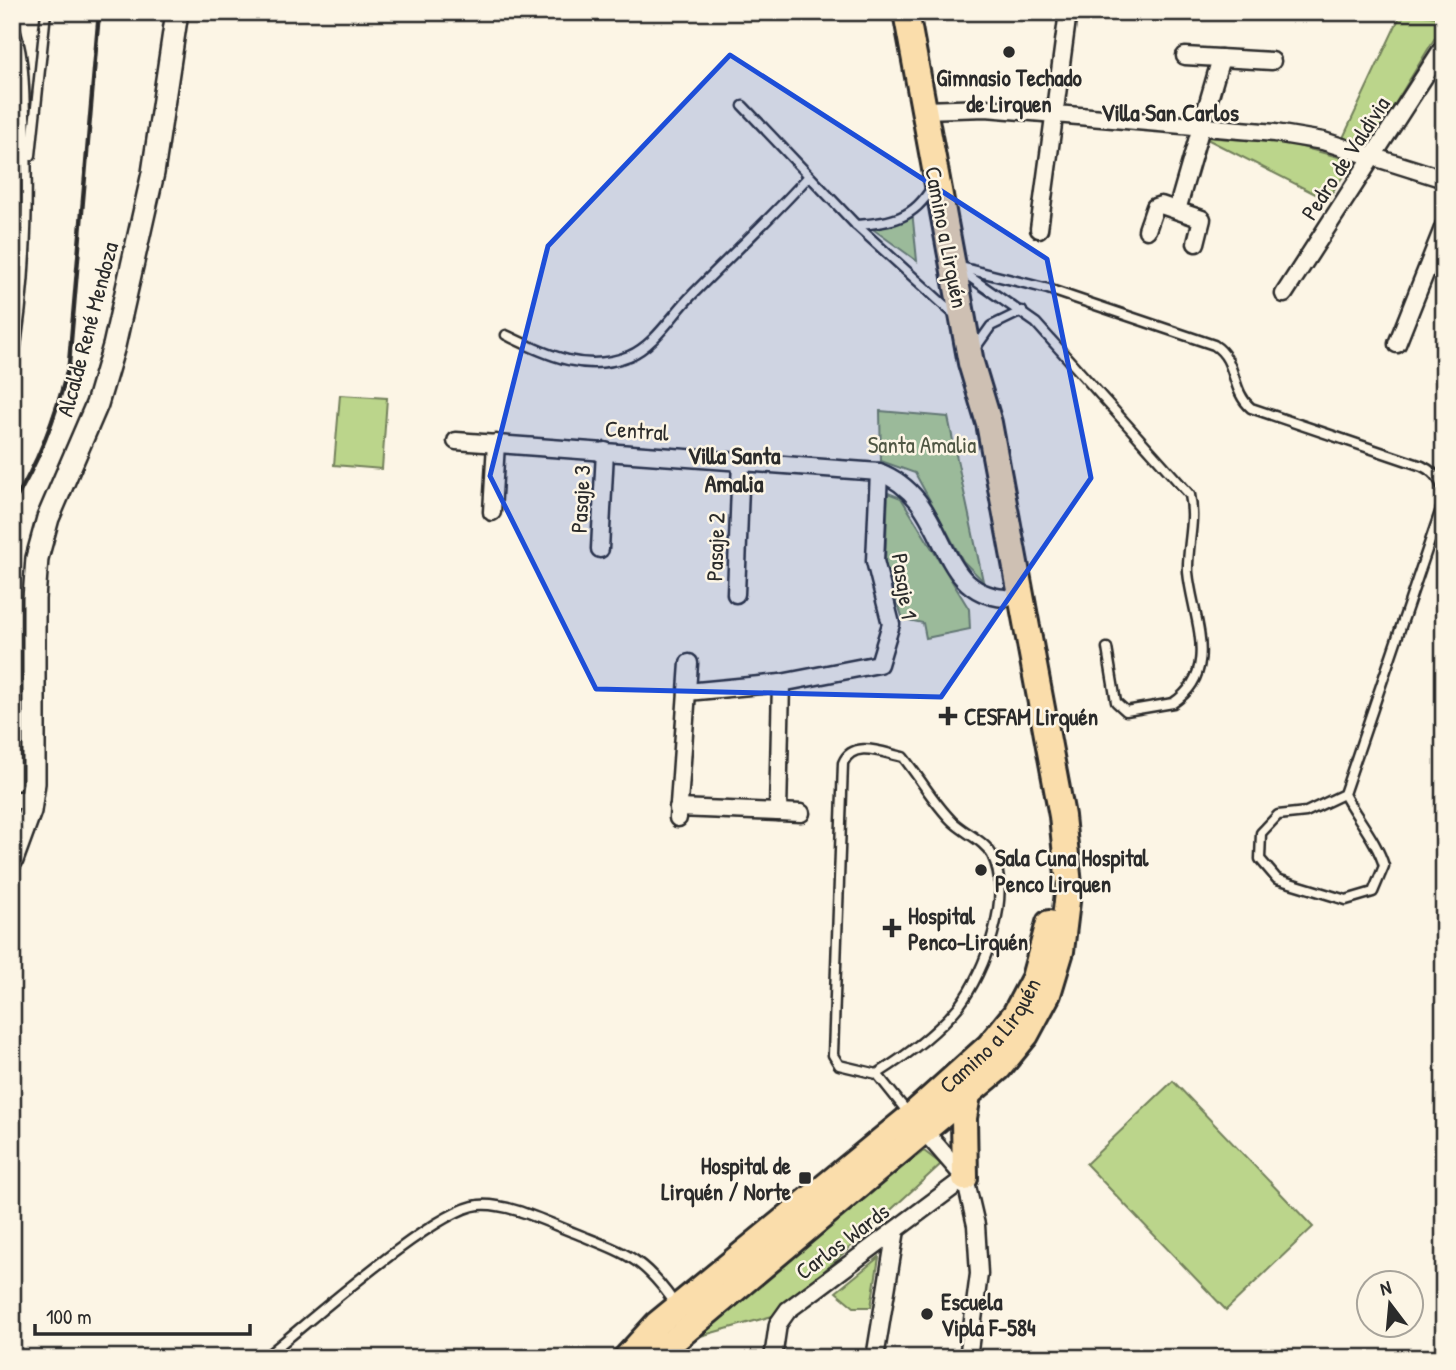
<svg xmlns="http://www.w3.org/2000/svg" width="1456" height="1370" font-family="'Patrick Hand',sans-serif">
	<rect width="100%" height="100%" fill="#fcf5e5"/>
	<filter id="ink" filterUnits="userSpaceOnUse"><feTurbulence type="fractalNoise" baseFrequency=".0143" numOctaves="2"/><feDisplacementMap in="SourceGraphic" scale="14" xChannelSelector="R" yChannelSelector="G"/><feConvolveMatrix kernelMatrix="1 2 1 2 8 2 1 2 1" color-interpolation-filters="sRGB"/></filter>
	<g filter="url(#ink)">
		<g fill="#bbd58b" stroke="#73805b" stroke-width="2">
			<path d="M1402 12 1444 18V23L1370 145 1342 140Z"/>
			<path d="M1203 137 1287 143 1353 161 1327 200Z"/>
			<path d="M912 210 917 261 874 230Z"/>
			<path d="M340 395 387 398 382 469 334 465Z"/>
			<path d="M880 411 948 417 983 581 963 561 915 473 881 461Z"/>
			<path d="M888 493 901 498 969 609 970 629 926 638 923 623 903 619 885 565Z"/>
			<path d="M1173 1081 1313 1227 1226 1310 1086 1164Z"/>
			<path d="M924 1151 941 1164 776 1315 697 1337 826 1224Z"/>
			<path d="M879 1257 871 1307H854L836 1292Z"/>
		</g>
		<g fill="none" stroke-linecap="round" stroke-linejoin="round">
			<g stroke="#2b2b2b" stroke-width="13">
				<g id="lane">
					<path d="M12 21C24 51 24 83 25 115 29 200 27 287 12 370"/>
					<path d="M743 106 856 225 955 315"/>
					<path d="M31 155 46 12"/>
					<path d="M856 225C890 223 914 219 932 187"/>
					<path d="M956 266 1048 289 1214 345C1238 360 1230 390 1251 408L1422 466C1439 474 1446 488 1442 506L1344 794 1306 812 1278 815 1261 833 1260 859 1277 879 1346 900 1373 892 1384 866C1378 843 1356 817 1344 794"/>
					<path d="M960 270 1036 323 1190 495C1196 522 1187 545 1188 572 1192 617 1222 670 1173 703L1126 711 1116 702 1107 648"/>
					<path d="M506 335C546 354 584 374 629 356 655 345 672 315 691 296 730 256 771 218 808 177"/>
					<path d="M974 350 991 326 1022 311"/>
					<path d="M877 1074C906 1056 937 1033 959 1006 985 972 1013 896 992 855 984 840 964 833 952 821 933 802 920 778 903 757 883 753 853 739 843 763L833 1055 839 1065 877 1074 909 1114"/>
					<path d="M264 1358C306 1325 434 1209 479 1205 510 1203 546 1222 575 1233 627 1254 643 1257 676 1305"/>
				</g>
			</g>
			<g stroke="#2b2b2b" stroke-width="21">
				<g id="street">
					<path d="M1185 56 1272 61"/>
					<path d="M924 110 986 108 1275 133 1323 141 1444 179"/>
					<path d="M1177 210 1221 58"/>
					<path d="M1039 229 1068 12"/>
					<path d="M1147 230 1155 207 1161 205 1202 219 1196 243"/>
					<path d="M1284 294 1444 46"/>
					<path d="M1397 344 1444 226"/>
					<path d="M456 441 879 472C952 500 932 593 1005 598"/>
					<path d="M492 512 496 443"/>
					<path d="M600 549 605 451"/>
					<path d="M736 594 741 460"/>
					<path d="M687 692 781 683 879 664 891 624 875 561 879 472"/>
					<path d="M12 800H32"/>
					<path d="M678 808 801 813"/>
					<path d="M778 812 781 683"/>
					<path d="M678 818 689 663"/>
					<path d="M918 1124 965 1178 976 1225 979 1274 968 1358"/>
					<path d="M773 1358 778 1324 788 1310 965 1178"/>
					<path d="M875 1358 896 1230"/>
				</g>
			</g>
			<g stroke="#2b2b2b" stroke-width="26">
				<path id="secondary" d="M12 860 30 811 34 783V599L37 558 48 518 97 404 114 346 153 173 177 12"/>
			</g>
			<g stroke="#2b2b2b" stroke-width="30">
				<g id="primary">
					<path d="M965 1178 964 1118 968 1095"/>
					<path id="s1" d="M626 1358 657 1324 911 1116 989 1046 1015 1014 1034 978 1049 923"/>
					<path d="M653 1358 999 1068 1026 1035 1048 994 1061 951 1069 885 1062 816 989 423 971 363 906 12"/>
				</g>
			</g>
			<use href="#lane" stroke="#fcf5e5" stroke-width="8"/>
			<use href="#street" stroke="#fcf5e5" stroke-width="16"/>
			<use href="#secondary" stroke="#fcf5e5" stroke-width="21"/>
			<use href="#primary" stroke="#faddab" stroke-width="24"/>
			<path stroke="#2b2b2b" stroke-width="4.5" d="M12 505C39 462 57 413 69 364L99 12"/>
		</g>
	</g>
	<path fill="#1d4ed8" fill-opacity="0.2" stroke="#1d4ed8" stroke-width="5" stroke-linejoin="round" d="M730 55 1047 259 1091 478 941 697 596 689 490 476 548 246Z"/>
	<g fill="#2b2b2b" stroke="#fcf5e5" stroke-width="2.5">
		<circle cx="1009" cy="52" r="7"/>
		<path d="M944.5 705.5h7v7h7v7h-7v7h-7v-7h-7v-7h7z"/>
		<circle cx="981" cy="870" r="7"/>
		<path d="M888.5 917.5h7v7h7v7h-7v7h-7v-7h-7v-7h7z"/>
		<rect x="798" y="1171" width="14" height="14" rx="3.5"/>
		<circle cx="927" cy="1314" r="7"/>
	</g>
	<g text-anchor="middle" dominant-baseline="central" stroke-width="5" stroke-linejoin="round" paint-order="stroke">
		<g font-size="23" font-weight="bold" fill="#2b2b2b" stroke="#fcf5e5" text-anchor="start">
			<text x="1009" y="77" text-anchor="middle">Gimnasio Techado<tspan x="1009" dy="26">de Lirquen</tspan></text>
			<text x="964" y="716">CESFAM Lirquén</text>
			<text x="995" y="857">Sala Cuna Hospital<tspan x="995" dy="26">Penco Lirquen</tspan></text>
			<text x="908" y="915">Hospital<tspan x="908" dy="26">Penco-Lirquén</tspan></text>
			<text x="791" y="1165" text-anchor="end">Hospital de<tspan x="791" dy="26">Lirquén / Norte</tspan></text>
			<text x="941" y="1301">Escuela<tspan x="941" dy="26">Vipla F-584</tspan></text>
		</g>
		<g font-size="23" fill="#2b2b2b" stroke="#fcf5e5">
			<text transform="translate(1345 158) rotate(-57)">Pedro de Valdivia</text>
			<text transform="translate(947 237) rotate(79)">Camino a Lirquén</text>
			<text transform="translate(87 329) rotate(-75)">Alcalde René Mendoza</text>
			<text transform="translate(637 430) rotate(4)">Central</text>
			<text transform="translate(580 499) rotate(-87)">Pasaje 3</text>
			<text transform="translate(715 547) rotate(-88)">Pasaje 2</text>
			<text transform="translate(905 586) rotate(81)">Pasaje 1</text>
			<text stroke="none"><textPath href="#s1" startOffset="488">Camino a Lirquén</textPath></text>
			<text transform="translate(842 1241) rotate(-37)">Carlos Wards</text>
		</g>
		<g font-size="23" fill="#4f5643" stroke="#fcf5e5">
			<text x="922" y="444">Santa Amalia</text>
		</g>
		<g font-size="24" font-weight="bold" fill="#2b2b2b" stroke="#fcf5e5">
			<text x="1170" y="112">Villa San Carlos</text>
			<text x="734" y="455">Villa Santa<tspan x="734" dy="28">Amalia</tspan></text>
		</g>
	</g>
	<rect width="1456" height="1370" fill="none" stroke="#fcf5e5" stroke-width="42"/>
	<rect x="21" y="21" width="1414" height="1328" fill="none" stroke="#2b2b2b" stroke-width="2.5" filter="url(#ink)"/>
	<g transform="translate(1390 1304) rotate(344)"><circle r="33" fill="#fcf5e5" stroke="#a8a49b" stroke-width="2"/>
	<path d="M0-5L12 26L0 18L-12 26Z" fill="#2b2b2b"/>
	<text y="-10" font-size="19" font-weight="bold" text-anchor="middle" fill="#2b2b2b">N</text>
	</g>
	<path d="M35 1324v10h215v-10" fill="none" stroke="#2b2b2b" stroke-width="3.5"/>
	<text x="46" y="1324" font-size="21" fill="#2b2b2b" stroke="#fcf5e5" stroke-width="5" paint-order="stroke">100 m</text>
</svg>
